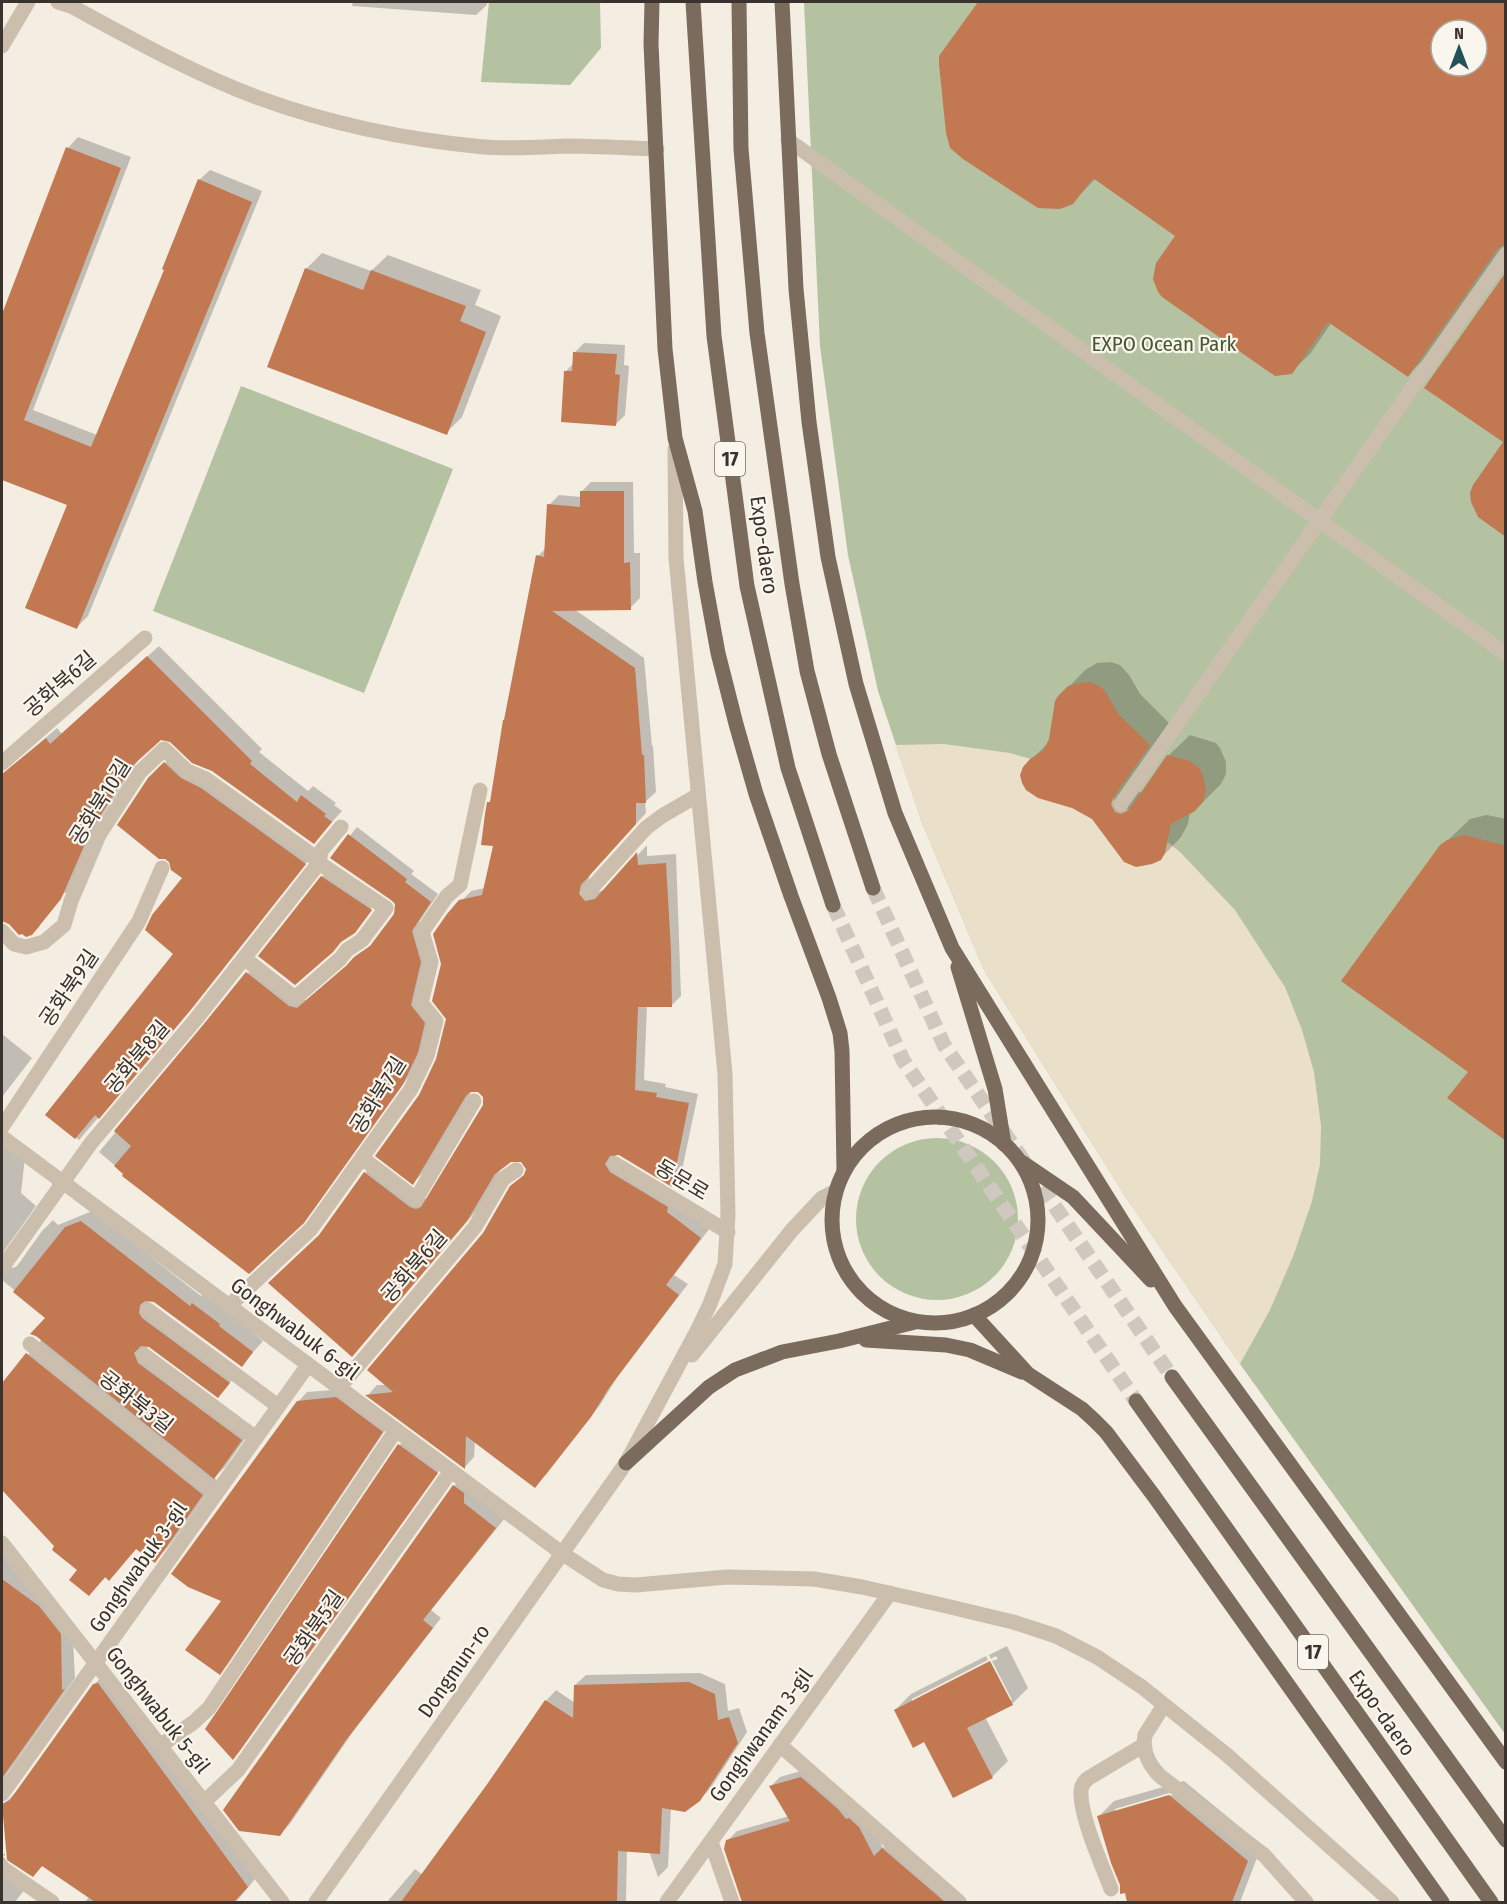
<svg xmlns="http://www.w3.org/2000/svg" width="1507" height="1904" font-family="'Fira Sans Condensed','Noto Sans KR',sans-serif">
	<rect width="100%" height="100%" fill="#f3ede2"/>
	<g fill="#b4c2a1" fill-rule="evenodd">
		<path d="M489 2H600L601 48 570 85 481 82Z"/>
		<path d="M804 2H1505V1734L1240 1364 1125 1196 984 970 922 823 878 691 848 555 820 346ZM1441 30H1477V66H1441Z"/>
		<path d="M241 386 453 469 364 693 153 611Z"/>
		<circle cx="937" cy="1219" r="81"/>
	</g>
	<path fill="#eadfc9" d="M944 744 1010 753 1045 763 1083 780 1121 804 1180 852 1235 910 1285 987 1302 1030 1314 1072 1321 1126 1320 1164 1312 1201 1294 1254 1270 1310 1240 1364 1125 1196 984 970 922 823 895 745Z"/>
	<g fill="#0003" fill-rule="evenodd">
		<path d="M353 2H487V5L476 15 352 6Z"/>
		<path d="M981 2H1506V244L1426 357 1408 375 1332 322 1310 354 1291 372 1177 235 1096 178 1072 203 941 57ZM1441 30H1477V66H1441Z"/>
		<path d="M78 137 131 157 33 410 97 435 165 269 199 180 210 170 262 191 88 616 77 627 69 505 4 479 2 485V319L68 148Z"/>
		<path d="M322 253 371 271 388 255 481 290 475 305 501 316 462 417 446 433 306 269Z"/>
		<path d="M584 343 625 345 624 365 629 366 625 415 616 424 566 371 574 363V353Z"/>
		<path d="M591 482H633L634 553H640V598L630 608 574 609 644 658 652 746H653L656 792 645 802 646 813 590 874 588 884 596 892 605 890 647 845V856L676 854 681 996 671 1006H647L644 1080 666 1084 665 1087 698 1094 681 1175 672 1185 620 1154H615L620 1163 710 1228 674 1275 688 1284 618 1376 600 1405 545 1476 475 1441 474 1457 465 1467 368 1395 377 1385H386L484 1234 512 1187 526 1173 527 1168 521 1160H510L502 1167 477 1210 352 1355 321 1234 365 1173 375 1163 420 1197 427 1199 484 1107 485 1100 480 1092 472 1091 423 1173 413 1183 420 1095 438 1059 447 1019 442 964 448 915 471 891 485 888 495 845 489 803 492 800 538 556 546 548 549 505 559 495 581 497V492Z"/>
		<path d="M159 646 262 749 259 752 308 791 313 786 336 803 334 805 342 811 314 842 171 740 161 738 141 756 100 819 72 887 66 894 65 892 38 926H40L32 934 2 921V789L10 782 4 774 57 728 62 734Z"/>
		<path d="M1111 662 1120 665 1129 675 1140 694 1170 724 1136 791 1142 793 1168 756 1190 735 1216 743 1220 748 1226 762V774L1221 784 1199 806 1190 811 1188 824 1181 837 1160 859 1073 806 1031 760 1050 741 1064 692 1085 670 1097 663Z"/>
		<path d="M171 757 311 857 195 1005 79 1140 47 1115 175 953 184 878 149 779Z"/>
		<path d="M1487 815 1506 819V1139L1470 1072 1442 846 1470 819Z"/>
		<path d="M357 827 414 871 411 874 438 894 419 922 428 954 419 996 432 1015 425 1043 410 1075 311 1213 125 1174 99 1152 255 965 297 998 306 1000 375 942 395 914 397 904 392 899 332 858Z"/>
		<path d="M329 870 375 903 356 929 343 939 322 877Z"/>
		<path d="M2 1034 32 1058 2 1097Z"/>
		<path d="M2 1136 25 1157 21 1193 36 1206 4 1251 3 1260 7 1265 13 1268 17 1266 42 1231 53 1220 58 1225 92 1211 201 1296 204 1293 263 1341 242 1365 154 1301 147 1300 153 1307 240 1371 218 1396 150 1345H146L149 1352 252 1429 225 1467 214 1478 217 1480 169 1546 155 1561 137 1548 109 1579 106 1577 89 1594 79 1570 2 1488V1385L42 1339 47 1317 2 1280Z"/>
		<path d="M345 1389 390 1423 228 1664 219 1673 223 1600 298 1402 307 1392Z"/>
		<path d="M406 1438 443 1465 240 1751 233 1758 207 1729 400 1445Z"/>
		<path d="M464 1476 505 1518 431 1610 441 1618 355 1729 289 1825 280 1834 225 1810 454 1486Z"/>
		<path d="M2 1543 26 1586 32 1580 72 1621 75 1678 6 1775 2 1784Z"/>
		<path d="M1007 1646 1028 1688 1012 1704 985 1717 1008 1761 992 1777 925 1740 895 1710 911 1694 986 1656 988 1660 912 1699V1702L1012 1700 992 1661 998 1659 996 1656 991 1659 989 1655Z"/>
		<path d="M106 1672 259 1874 236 1902H85L89 1897 43 1865 33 1875 4 1804 16 1792 94 1685Z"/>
		<path d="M700 1673 725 1684 728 1711 739 1708 747 1732 710 1789 699 1800 671 1808 668 1867 658 1877 628 1791 626 1902H387L415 1869 423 1875 490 1784 546 1701 556 1690 575 1703V1685L586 1675Z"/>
		<path d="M811 1768 867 1818 883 1848 892 1840 965 1902H749L741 1895 727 1841 737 1831 789 1816 771 1786 780 1777Z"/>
		<path d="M1184 1781 1262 1845 1240 1902H1129L1099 1816 1114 1801ZM1176 1791V1794L1115 1812V1809Z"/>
		<path d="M2 1854H5V1856L2 1855 9 1864 32 1880 15 1902H2Z"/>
	</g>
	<g fill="#c27851" fill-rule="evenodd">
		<path d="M978 2H1506V244L1498 248 1408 377 1328 322 1292 374 1275 376 1162 297 1158 292 1153 279 1156 263 1175 236 1093 178 1073 204 1060 209 1038 208 963 159 950 148 946 133 939 64V56ZM1441 30H1477V66H1441Z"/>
		<path d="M66 147 121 168 24 420 91 447 164 270 162 269 198 179 252 202 77 629 25 608 67 505 2 480V314Z"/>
		<path d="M305 268 363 290 371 270 466 306 460 321 486 332 447 435 267 367Z"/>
		<path d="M1506 272V537L1478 517 1471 502 1470 493 1473 485 1503 442 1424 388Z"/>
		<path d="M573 352 617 354 615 374 620 375 616 426 561 422 564 371H572Z"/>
		<path d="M580 491H624V563L630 562 631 610 552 611 635 668 642 755H644L646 803H636V824L581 885 579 894 585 901 595 899 637 852 638 865 666 863 671 951 672 1007H638L635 1090 657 1093 656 1097 689 1103 672 1187 619 1155 610 1156 605 1164 610 1172 668 1207 667 1212 701 1238 666 1285 679 1295 609 1388 591 1417 535 1488 466 1436 465 1469 365 1395 393 1392 367 1370 483 1233 510 1186 524 1175 526 1169 521 1162H511L495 1174 467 1221 352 1357 268 1283 319 1235 364 1172 410 1207 416 1209 421 1207 483 1105V1097L478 1092H470L466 1096 413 1185 375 1156 419 1095 436 1059 446 1019 432 1001 441 964 433 934 447 914 459 900 482 895 493 846 481 845 485 814 487 802H490L503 720H504L536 555 544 557 547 504 580 507Z"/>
		<path d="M147 656 252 761 250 764 297 802 301 795 326 814 324 816 332 822 314 844 212 771 192 763 170 742 161 740 132 766 91 830 61 899 32 935 26 937 22 934 19 935 9 924 2 921V774L46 738 50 744Z"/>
		<path d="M1089 682 1099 686 1105 691 1119 715 1150 745 1113 798 1111 804 1115 812 1121 814 1129 810 1167 755 1190 761 1200 769 1203 776 1206 790 1203 802 1195 811 1171 824 1165 853 1161 860 1152 864 1136 867 1124 862 1092 819 1072 808 1038 798 1026 790 1022 783 1020 775 1023 767 1030 759 1043 751 1049 739 1055 701 1058 696 1068 686 1075 684Z"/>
		<path d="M164 762 181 778 201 788 306 864 188 1013 99 1119 95 1115 75 1139 45 1115 173 954 145 930 152 915 182 878 171 870 169 862 165 859H159L117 825 148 778Z"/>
		<path d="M348 834 407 879 405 882 431 902 412 931 421 962 411 1005 425 1023 418 1053 403 1084 304 1223 249 1274 122 1176 123 1174 114 1166 131 1146 114 1131 203 1025 246 972 289 1006 297 1008 346 966 354 957 370 946 394 914 395 904 391 900 330 858Z"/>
		<path d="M1465 835 1506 846V1141L1447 1098 1468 1072 1341 981 1440 845 1447 840Z"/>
		<path d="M321 876 372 910 355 933 341 942 333 952 295 985 258 956Z"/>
		<path d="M81 1221 190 1306 192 1303 220 1324 219 1326 253 1352 242 1367 154 1302 145 1301 140 1305 139 1313 142 1318 230 1383 218 1398 149 1347 141 1346 134 1353 138 1363 242 1440 214 1479 36 1336 30 1334 45 1318 13 1292 65 1227Z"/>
		<path d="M26 1353 203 1495 155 1563 136 1549 109 1581 105 1577 89 1596 69 1580 77 1570 52 1550 54 1546 2 1490V1383Z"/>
		<path d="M336 1397 383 1432 220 1675 185 1650 221 1601 188 1587 171 1574 297 1401Z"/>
		<path d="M398 1444 438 1473 233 1760 205 1729Z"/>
		<path d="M453 1485 464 1493V1503L496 1528 423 1620 433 1628 346 1740 280 1836 239 1831 223 1810Z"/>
		<path d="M2 1579 39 1606 61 1634 62 1690 65 1689 2 1778Z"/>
		<path d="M990 1661 1013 1705 967 1728 993 1778 953 1798 924 1742 913 1748 894 1710Z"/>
		<path d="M689 1682 715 1694 718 1720 729 1717 738 1743 700 1801 685 1812 662 1808 660 1854 618 1851 617 1902H401L488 1783 545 1700 573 1718 574 1685Z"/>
		<path d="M98 1683 248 1887 234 1902H95L42 1866 33 1877 7 1860 2 1804 10 1800 93 1684Z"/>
		<path d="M801 1777 838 1809 846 1819 849 1818 859 1827 874 1856 882 1848 945 1902H742L724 1849 726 1840 790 1821 769 1786Z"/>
		<path d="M1169 1795 1248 1861 1232 1902H1127L1125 1893 1120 1894V1885L1111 1863 1097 1816Z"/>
	</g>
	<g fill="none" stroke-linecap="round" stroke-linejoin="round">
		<g stroke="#cec8be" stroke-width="15" stroke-dasharray="15 8" stroke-linecap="butt">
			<path d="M873 888 944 1045 1172 1377"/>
			<path d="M833 905 903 1060 1136 1401"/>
		</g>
		<g stroke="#cbbead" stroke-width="15">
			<path d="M58 2 71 6C132 39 194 74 259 98 330 124 408 140 484 147 511 149 539 147 566 146 596 146 627 148 657 149"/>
			<path d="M2 46 28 2"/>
			<path d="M788 140 1506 654"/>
			<path d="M2 763 145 638"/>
			<path d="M1121 804 1506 254"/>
			<path d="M319 863 321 851 341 827"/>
			<path d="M588 892 646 828 662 816 698 795"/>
			<path d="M2 931 14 944 26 947 44 942 64 925 71 901 99 835 140 772 164 749 187 771 206 779 308 852 319 863"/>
			<path d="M2 1127 139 921 162 868"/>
			<path d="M2 1137 563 1554 603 1580 618 1584 636 1585 727 1577 814 1579 862 1587 942 1605 1013 1622 1056 1636 1097 1657 1142 1687 1227 1755 1392 1902"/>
			<path d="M362 1158 416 1199 474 1101"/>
			<path d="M615 1164 728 1232"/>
			<path d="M2 1268 91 1143 196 1019 319 863 386 908 362 940 347 950 340 959 295 998 244 958"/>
			<path d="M229 1306 311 1229 411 1089 427 1056 436 1021 421 1003 431 962 422 932 447 896 460 885 480 790"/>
			<path d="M148 1310 278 1406"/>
			<path d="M30 1344 216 1493"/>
			<path d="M144 1355 256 1438"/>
			<path d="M692 1355 792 1230 822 1198 836 1191"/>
			<path d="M339 1388 475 1227 503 1179 516 1170"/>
			<path d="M2 1543 282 1902"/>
			<path d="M1164 1705 1145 1735C1142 1751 1149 1765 1160 1776L1264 1855 1306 1902"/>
			<path d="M780 1745 959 1902"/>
			<path d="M160 1746 194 1722 209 1708 396 1430"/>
			<path d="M2 1794 308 1365"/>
			<path d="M204 1802 238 1770 451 1471"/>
			<path d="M711 1842 732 1902"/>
			<path d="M2 1868 52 1902"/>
			<path d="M1111 1889C1102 1865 1079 1814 1081 1790 1082 1783 1086 1779 1092 1776L1144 1745"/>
			<path d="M316 1902 626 1463 698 1329 710 1304 725 1264 728 1215 725 1074 676 558 675 449"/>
			<path d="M667 1902 890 1593"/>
		</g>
		<g stroke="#7b6b5d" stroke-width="15">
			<path d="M652 2 651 44 665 349 675 438 695 511 705 582 718 653 736 724 756 794 791 896 829 998 840 1033 842 1051 844 1170"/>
			<path d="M693 2 714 336 747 586 788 768 833 905"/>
			<path d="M739 2 741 149 757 333 792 584 807 671 829 754 873 888"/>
			<path d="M782 2 796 289 809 422 828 557 856 684 895 813 952 948 1175 1306 1506 1762"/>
			<path d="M958 967 995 1089 1004 1144"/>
			<circle cx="935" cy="1220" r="103"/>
			<path d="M1023 1163 1073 1197 1151 1280"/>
			<path d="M974 1315 1028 1374 1082 1409 1094 1420 1106 1432 1154 1496 1442 1902"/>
			<path d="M866 1340 946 1345 970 1350 1022 1372"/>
			<path d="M1172 1377 1506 1840"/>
			<path d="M1136 1401 1491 1902"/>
			<path d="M626 1463 709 1387 735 1370 782 1352 839 1341 915 1322"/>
		</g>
	</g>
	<g text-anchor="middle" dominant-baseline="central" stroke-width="4.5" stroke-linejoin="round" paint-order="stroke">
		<g fill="#faf6ee" stroke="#746d66" stroke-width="1.5">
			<rect x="715" y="442" width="30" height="34" rx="4.5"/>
			<rect x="1298" y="1635" width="30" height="34" rx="4.5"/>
		</g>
		<g font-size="20" font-weight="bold" fill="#3a322c">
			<text x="730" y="459">17</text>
			<text x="1313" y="1652">17</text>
		</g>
		<g font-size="21" fill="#455830" stroke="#faf6ee">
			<text x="1164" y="344">EXPO Ocean Park</text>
		</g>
		<g font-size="21" fill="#3a322c" stroke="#faf6ee">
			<text transform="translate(764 545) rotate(82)">Expo-daero</text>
			<text transform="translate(60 684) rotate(-41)">공화북6길</text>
			<text transform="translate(100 802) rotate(-58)">공화북10길</text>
			<text transform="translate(69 988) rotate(-56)">공화북9길</text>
			<text transform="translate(137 1057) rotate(-50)">공화북8길</text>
			<text transform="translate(378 1095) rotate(-58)">공화북7길</text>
			<text transform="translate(682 1180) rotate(31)">동문로</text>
			<text transform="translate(414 1266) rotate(-49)">공화북6길</text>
			<text transform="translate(295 1329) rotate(37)">Gonghwabuk 6-gil</text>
			<text transform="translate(136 1402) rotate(38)">공화북3길</text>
			<text transform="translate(138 1567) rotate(-55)">Gonghwabuk 3-gil</text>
			<text transform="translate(314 1628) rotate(-55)">공화북5길</text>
			<text transform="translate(454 1671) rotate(-55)">Dongmun-ro</text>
			<text transform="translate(158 1710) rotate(52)">Gonghwabuk 5-gil</text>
			<text transform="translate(1382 1713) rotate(55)">Expo-daero</text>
			<text transform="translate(761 1735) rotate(-54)">Gonghwanam 3-gil</text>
		</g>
	</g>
	<rect width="1507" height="1904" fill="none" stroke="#3a322c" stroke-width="6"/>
	<g transform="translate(1459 48)"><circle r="28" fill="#faf6ee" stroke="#ada8a0" stroke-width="1.5"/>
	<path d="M0-4.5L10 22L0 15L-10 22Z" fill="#22515b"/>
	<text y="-9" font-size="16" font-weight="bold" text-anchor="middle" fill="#3a322c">N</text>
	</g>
</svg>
